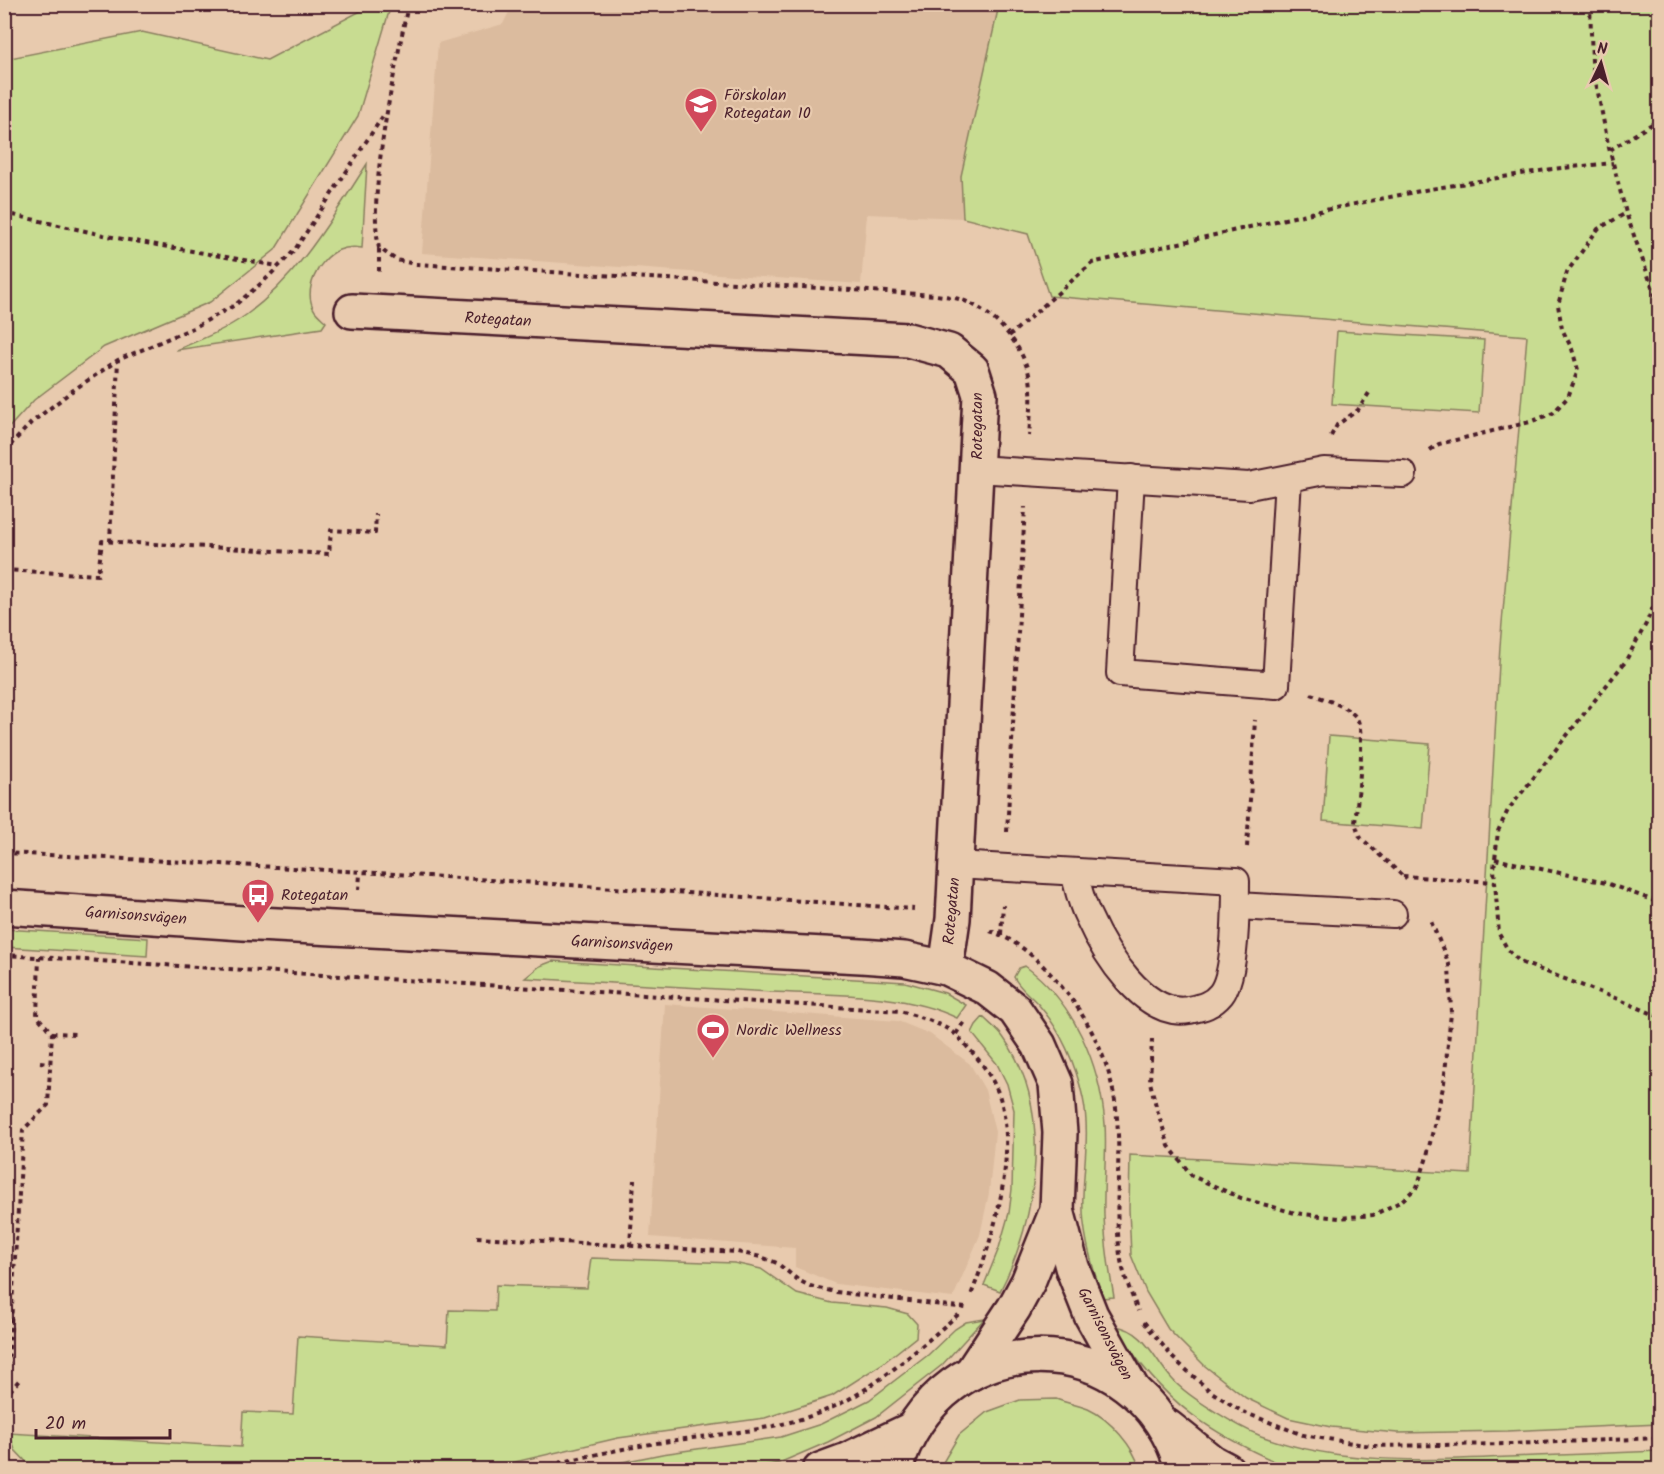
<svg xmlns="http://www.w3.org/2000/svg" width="1664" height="1474" font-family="Kalam,sans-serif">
	<rect width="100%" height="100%" fill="#e8caae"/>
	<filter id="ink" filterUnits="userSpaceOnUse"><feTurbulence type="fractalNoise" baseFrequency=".0167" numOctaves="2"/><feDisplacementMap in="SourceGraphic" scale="12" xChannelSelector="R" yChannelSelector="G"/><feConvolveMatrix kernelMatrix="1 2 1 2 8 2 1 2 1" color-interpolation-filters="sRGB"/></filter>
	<g filter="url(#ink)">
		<g fill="#dbbb9e">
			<path d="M522 4 999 5 961 176 963 218 867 214 861 284 422 253 438 43 503 24 511 8Z"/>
			<path d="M665 1004 898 1021 930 1034 970 1064 985 1090 995 1132 989 1193 980 1235 953 1298 836 1284 795 1267V1248L650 1237Z"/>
		</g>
		<g fill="#c8dc91" stroke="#897e5e" stroke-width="1.5">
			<path d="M374 4 391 5 358 116 275 250 210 302 104 347 34 400 5 432V59L142 32 267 60Z"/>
			<path d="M999 5H1659V1424L1507 1431 1398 1433 1331 1427 1288 1418 1246 1398 1205 1366 1168 1329 1146 1292 1131 1255 1129 1209 1130 1155 1470 1174 1500 646 1527 336 1049 296 1028 234 963 218 961 176Z"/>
			<path d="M367 164 362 248C355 247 346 247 339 250 318 259 302 291 315 311 318 315 323 319 326 322L322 328 176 350C200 340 225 330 246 315 299 276 332 218 367 164Z"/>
			<path d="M1337 331 1484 340 1479 413 1332 404Z"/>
			<path d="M1329 736 1430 744 1423 829 1323 821Z"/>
			<path d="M4 929 148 938 147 956 5 947Z"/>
			<path d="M553 961 905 982 945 993 966 1005 957 1018C903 992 831 995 772 992 689 987 607 983 525 978L540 966Z"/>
			<path d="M1025 966C1074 1002 1100 1064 1105 1124 1107 1154 1103 1185 1104 1216 1105 1243 1109 1270 1114 1297L1102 1298C1092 1264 1081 1231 1083 1195 1084 1163 1090 1130 1083 1098 1076 1065 1061 1030 1038 1004 1030 995 1019 988 1014 977L1019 968Z"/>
			<path d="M983 1017C990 1024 998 1030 1003 1037 1054 1107 1038 1219 1000 1291L984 1285 999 1248 1009 1213 1012 1189 1014 1110 1007 1084 997 1064 972 1033 976 1025Z"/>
			<path d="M591 1258 734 1263 761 1269 797 1294 832 1303 887 1308 908 1314 917 1324 916 1337 882 1364 832 1396 765 1418 618 1438 485 1469H33L15 1450 9 1433 241 1447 243 1412 293 1414 298 1336 447 1345 449 1310 495 1311 496 1285 587 1288Z"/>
			<path d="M984 1319 942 1365 876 1417 828 1442 779 1463 743 1470 588 1469 662 1454 781 1437 821 1424 869 1400 928 1355 955 1329 966 1322Z"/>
			<path d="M1115 1326C1146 1330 1154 1360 1173 1380 1189 1398 1239 1427 1261 1436 1340 1465 1427 1461 1509 1457 1559 1455 1609 1453 1659 1451V1469H1292C1212 1435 1161 1403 1115 1326Z"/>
			<path d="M1056 1399C1066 1403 1078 1405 1088 1409 1110 1419 1134 1447 1140 1469H939L959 1435 987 1412 1020 1400Z"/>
		</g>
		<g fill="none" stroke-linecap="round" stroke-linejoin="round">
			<g stroke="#4a1f2b" stroke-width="30">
				<g id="service">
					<path d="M976 469 1249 486 1324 471 1403 474"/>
					<path d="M1131 478 1120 673 1276 685 1288 479"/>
					<path d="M956 865 1236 881C1236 907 1236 975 1221 994 1212 1005 1203 1007 1189 1010 1144 1018 1104 952 1088 916 1081 903 1078 887 1074 872"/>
					<path d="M1236 906 1393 914"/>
				</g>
			</g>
			<g stroke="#4a1f2b" stroke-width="38">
				<path id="minor" d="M352 311 908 340 949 351 972 370 980 395 953 919 946 968"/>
			</g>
			<g stroke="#4a1f2b" stroke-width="38">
				<g id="tertiary">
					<path d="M4 907 258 924 861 956 904 959 946 968 987 988 1015 1010 1039 1045 1056 1084 1060 1133 1057 1210 1072 1267 1091 1315 1133 1390"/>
					<path d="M971 1373 1014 1308 1028 1282 1057 1210"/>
				</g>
			</g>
			<g stroke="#4a1f2b" stroke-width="38">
				<g id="secondary">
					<path d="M1168 1427 1212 1462 1227 1470"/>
					<path d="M820 1470 847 1460 910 1430"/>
					<path d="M895 1470C939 1319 1139 1318 1183 1470"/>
				</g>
			</g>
			<g stroke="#4a1f2b" stroke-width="4" stroke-dasharray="4.5 4.5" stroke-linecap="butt">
				<path d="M408 4C398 56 386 108 380 160 377 190 373 219 379 248L396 260 415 264 936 295C944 296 952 297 959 299 995 310 1030 351 1031 389 1032 405 1030 421 1029 436"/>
				<path d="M1590 4 1592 62 1608 144 1626 213 1660 309"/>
				<path d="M1610 150 1660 119"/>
				<path d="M4 213 117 238 278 266"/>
				<path d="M379 249V272"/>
				<path d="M1009 336 1092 263 1320 211 1430 189 1552 169 1613 163"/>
				<path d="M1331 436 1337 425 1358 410 1369 393"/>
				<path d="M1430 450 1439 444 1530 422 1553 413 1568 397 1578 370 1572 349 1562 329 1558 305 1567 272 1598 229 1626 213"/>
				<path d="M4 452 31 423 72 391 118 360 195 327 235 305 264 281 294 251 385 113"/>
				<path d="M110 542 118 360"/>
				<path d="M4 570 98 575 102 541 329 554 331 530 375 533 376 514"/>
				<path d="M1660 590 1646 624 1625 662 1508 810 1498 831 1494 869 1499 934 1508 950 1520 962 1615 998 1660 1017"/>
				<path d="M1311 694C1324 699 1347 706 1356 717 1367 731 1357 803 1355 823L1360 837 1406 879"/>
				<path d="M1007 832 1025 507"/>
				<path d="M1247 847 1255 720"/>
				<path d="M4 853C308 867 611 887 914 909"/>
				<path d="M1495 859 1606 883 1660 903"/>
				<path d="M1403 876 1495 882"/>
				<path d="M359 890 360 873"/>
				<path d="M990 931C1015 939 1039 960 1055 979 1090 1018 1113 1066 1117 1118 1121 1164 1114 1210 1120 1255 1123 1274 1131 1293 1138 1311"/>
				<path d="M1001 934 1003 905"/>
				<path d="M4 955 900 1011C919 1017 939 1022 955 1034 961 1039 966 1046 971 1051 983 1064 994 1080 1000 1098 1018 1157 993 1240 971 1295"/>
				<path d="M52 1033 77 1034"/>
				<path d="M956 1034 965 1020"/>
				<path d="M1152 1039 1150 1082 1157 1110 1169 1146 1192 1176 1241 1198 1295 1213 1339 1218 1373 1215 1400 1202 1417 1187 1426 1160 1444 1083 1451 1013 1449 964 1430 919"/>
				<path d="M40 1062 50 1063"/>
				<path d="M477 1237 737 1252 761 1257 777 1263 798 1280 810 1286 836 1292 966 1308"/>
				<path d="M630 1246 634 1180"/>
				<path d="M1144 1322 1173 1358 1210 1391 1243 1412 1303 1435 1371 1446 1510 1444 1660 1438"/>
				<path d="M4 1375 8 1369 23 1130 48 1105 52 1033 37 1016 39 957"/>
				<path d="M4 1398 21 1378"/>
				<path d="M4 1461 10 1470"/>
				<path d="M533 1470C575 1458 620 1449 663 1442 716 1434 768 1432 819 1413 873 1393 917 1349 960 1313"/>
			</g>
			<use href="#service" stroke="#e8caae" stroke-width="26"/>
			<use href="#minor" stroke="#e8caae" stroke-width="33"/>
			<use href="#tertiary" stroke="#e8caae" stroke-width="33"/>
			<use href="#secondary" stroke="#e8caae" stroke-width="33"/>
		</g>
	</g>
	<defs>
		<g id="school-pin" transform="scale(1.725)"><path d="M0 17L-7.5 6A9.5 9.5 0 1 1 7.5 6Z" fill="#d1495b" stroke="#e8caae"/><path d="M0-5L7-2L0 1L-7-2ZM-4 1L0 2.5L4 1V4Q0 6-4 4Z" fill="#fff"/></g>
		<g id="bus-pin" transform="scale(1.725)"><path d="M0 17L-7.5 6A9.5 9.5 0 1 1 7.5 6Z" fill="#d1495b" stroke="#e8caae"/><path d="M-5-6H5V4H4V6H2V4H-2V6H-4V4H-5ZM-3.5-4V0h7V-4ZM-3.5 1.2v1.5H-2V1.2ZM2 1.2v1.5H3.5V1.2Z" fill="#fff"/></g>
		<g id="stadium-pin" transform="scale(1.725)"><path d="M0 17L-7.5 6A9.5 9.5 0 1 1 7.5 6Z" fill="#d1495b" stroke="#e8caae"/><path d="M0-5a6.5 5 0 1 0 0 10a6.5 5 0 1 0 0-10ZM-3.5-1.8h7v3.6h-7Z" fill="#fff"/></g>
	</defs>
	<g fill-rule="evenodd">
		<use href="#school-pin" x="701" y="104"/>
		<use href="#bus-pin" x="258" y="895"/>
		<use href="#stadium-pin" x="713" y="1030"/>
	</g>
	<g text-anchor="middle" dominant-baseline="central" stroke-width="4.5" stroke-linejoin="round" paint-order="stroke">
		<g font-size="16" fill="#4a1f2b" stroke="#e8caae" text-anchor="start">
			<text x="724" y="95">Förskolan<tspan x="724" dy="18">Rotegatan 10</tspan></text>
			<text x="281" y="895">Rotegatan</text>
			<text x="736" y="1030">Nordic Wellness</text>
		</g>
		<g font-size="16" fill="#4a1f2b" stroke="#e8caae">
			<text transform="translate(498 320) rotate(3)">Rotegatan</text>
			<text transform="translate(977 426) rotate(-90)">Rotegatan</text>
			<text transform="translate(952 911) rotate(-85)">Rotegatan</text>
			<text transform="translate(136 916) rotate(4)">Garnisonsvägen</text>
			<text transform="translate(622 944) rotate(3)">Garnisonsvägen</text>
			<text transform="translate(1105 1334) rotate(63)">Garnisonsvägen</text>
		</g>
	</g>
	<rect width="1664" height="1474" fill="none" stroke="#e8caae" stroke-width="24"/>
	<rect x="12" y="12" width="1640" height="1450" fill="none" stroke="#4a1f2b" stroke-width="2" filter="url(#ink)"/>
	<g transform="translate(1601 63) rotate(5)" stroke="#e8caae" stroke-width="4.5" paint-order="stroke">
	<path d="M0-4.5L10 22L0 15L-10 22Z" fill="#4a1f2b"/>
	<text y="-9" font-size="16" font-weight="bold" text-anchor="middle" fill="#4a1f2b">N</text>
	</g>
	<path d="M36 1429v9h134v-9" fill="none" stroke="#4a1f2b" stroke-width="3"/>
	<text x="45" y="1429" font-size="18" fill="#4a1f2b" stroke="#e8caae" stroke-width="4.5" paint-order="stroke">20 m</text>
</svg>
